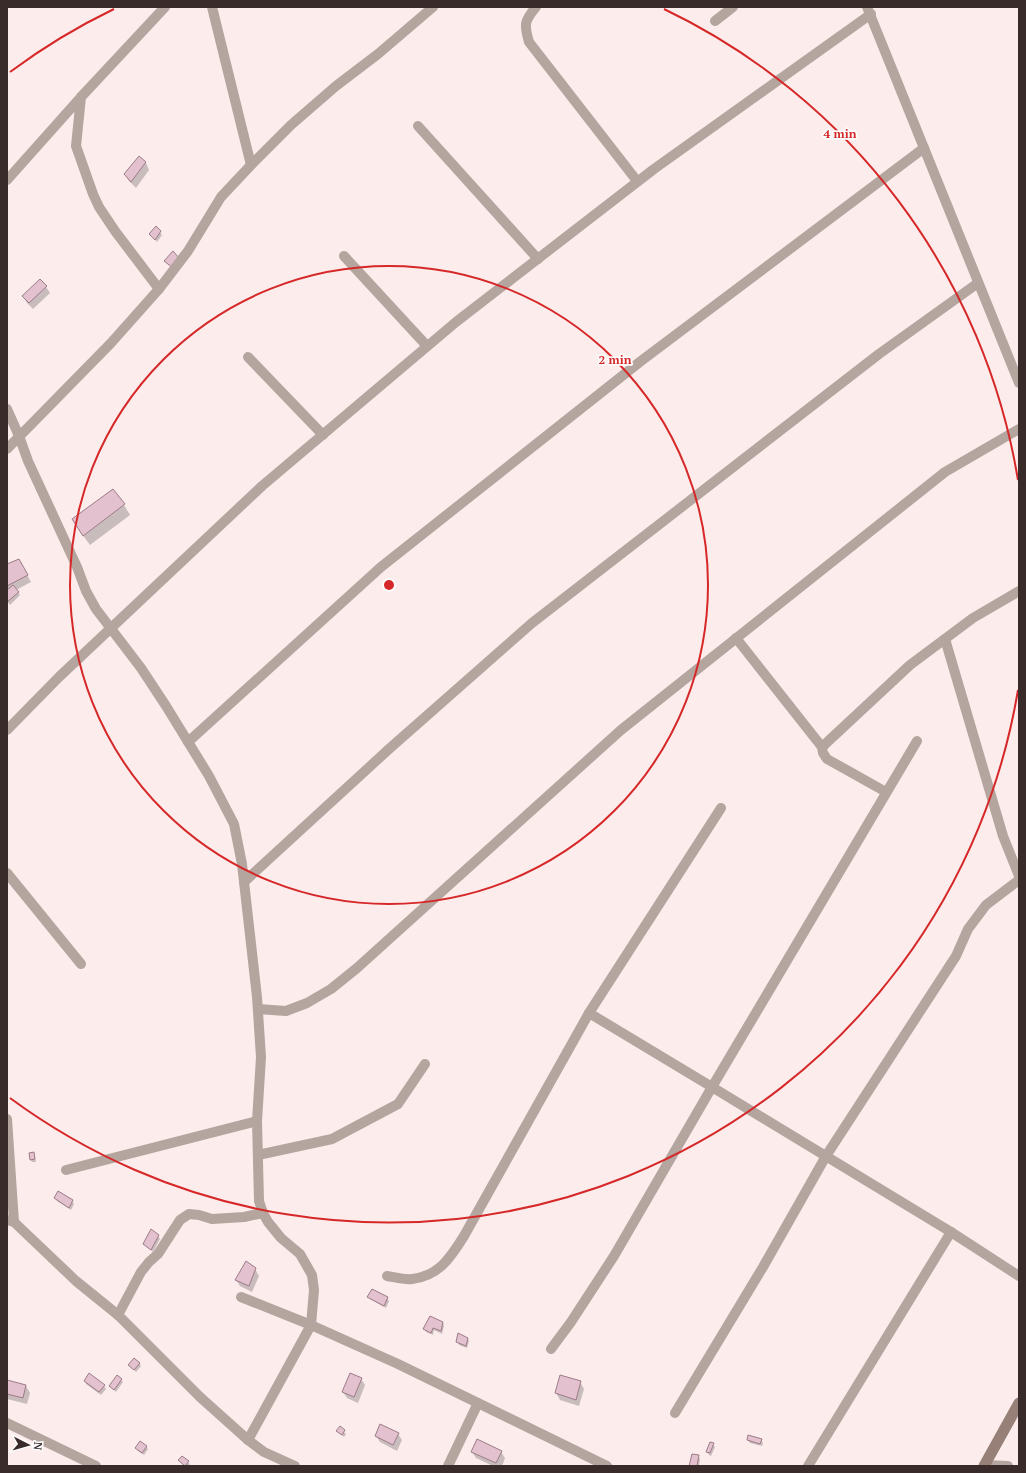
<svg xmlns="http://www.w3.org/2000/svg" width="1026" height="1473" font-family="'PT Serif',serif">
	<rect width="100%" height="100%" fill="#fcecec"/>
	<g fill="#0003">
		<path d="M139 157 146 163 149 170 136 188 129 181 125 174Z"/>
		<path d="M160 232 162 235 157 242 150 234Z"/>
		<path d="M46 287 50 293 33 309 27 303 23 296Z"/>
		<path d="M124 505 130 515 90 545 79 530Z"/>
		<path d="M19 560 31 582 16 590 20 595 10 605 7 601V565Z"/>
		<path d="M34 1153 36 1162H32L31 1160Z"/>
		<path d="M56 1198 72 1201 74 1204 71 1210 57 1201Z"/>
		<path d="M158 1236 160 1239 153 1252 144 1244Z"/>
		<path d="M255 1269 259 1276 252 1292 240 1286 236 1280Z"/>
		<path d="M372 1290 387 1298 389 1301 386 1308 370 1299 368 1297Z"/>
		<path d="M443 1323 444 1326 442 1334 434 1330 433 1335 426 1332 425 1329Z"/>
		<path d="M467 1338 469 1341 467 1348 459 1345 458 1342Z"/>
		<path d="M139 1363 141 1366 136 1372 129 1365Z"/>
		<path d="M561 1376 580 1382 584 1389 579 1406 560 1400 556 1393Z"/>
		<path d="M361 1379 365 1385 358 1403 347 1398 343 1392Z"/>
		<path d="M121 1380 123 1382 116 1392 110 1386Z"/>
		<path d="M7 1381 26 1386 30 1393 27 1404 7 1399Z"/>
		<path d="M85 1381 104 1386 106 1389 101 1395 86 1384Z"/>
		<path d="M340 1428 346 1434 344 1437 337 1431Z"/>
		<path d="M398 1434 402 1440 397 1451 380 1442 376 1436Z"/>
		<path d="M748 1440H761L763 1443 762 1446 750 1443Z"/>
		<path d="M713 1444 715 1447 711 1456 709 1455 707 1452Z"/>
		<path d="M146 1446 148 1449 144 1455 138 1451 137 1448Z"/>
		<path d="M472 1452H501L505 1458 502 1466H493L476 1458Z"/>
		<path d="M698 1456 700 1459 699 1466H691Z"/>
		<path d="M180 1461 188 1462 190 1465 184 1466Z"/>
	</g>
	<g fill="#e4c1cf" stroke="#9c7b88">
		<path d="M139 156 146 162 131 182 124 174Z"/>
		<path d="M156 226 161 231 155 240 149 234Z"/>
		<path d="M173 251 179 258 173 268 164 261Z"/>
		<path d="M40 279 47 286 29 303 22 296Z"/>
		<path d="M113 489 125 504 83 536 72 519Z"/>
		<path d="M19 559 28 575 7 586V564Z"/>
		<path d="M13 585 19 592 7 602V590Z"/>
		<path d="M34 1152 35 1159 30 1160 29 1153Z"/>
		<path d="M58 1191 73 1200 69 1208 54 1198Z"/>
		<path d="M151 1229 159 1235 151 1250 143 1244Z"/>
		<path d="M246 1261 256 1268 249 1286 235 1280Z"/>
		<path d="M372 1289 388 1297 384 1306 367 1297Z"/>
		<path d="M430 1316 443 1322 441 1331 433 1328 431 1333 423 1329Z"/>
		<path d="M458 1333 468 1338 466 1346 456 1342Z"/>
		<path d="M134 1358 140 1363 134 1370 128 1365Z"/>
		<path d="M89 1373 105 1385 99 1392 84 1381Z"/>
		<path d="M350 1373 362 1378 354 1397 342 1392Z"/>
		<path d="M117 1375 122 1379 114 1390 109 1386Z"/>
		<path d="M560 1375 581 1381 576 1400 555 1393Z"/>
		<path d="M7 1380 26 1385 23 1398 7 1394Z"/>
		<path d="M380 1424 399 1433 393 1445 375 1436Z"/>
		<path d="M340 1426 345 1430 342 1435 336 1431Z"/>
		<path d="M748 1435 762 1439 760 1444 747 1440Z"/>
		<path d="M477 1439 502 1451 496 1463 471 1452Z"/>
		<path d="M140 1441 147 1446 142 1453 135 1448Z"/>
		<path d="M710 1442 714 1443 710 1453 706 1452Z"/>
		<path d="M692 1454 699 1455 697 1466H689Z"/>
		<path d="M182 1456 189 1461 185 1466 178 1460Z"/>
	</g>
	<g fill="none" stroke-linecap="round" stroke-linejoin="round">
		<g stroke="#b4a59f" stroke-width="10">
			<path d="M212 7 251 165"/>
			<path d="M536 7C524 21 524 25 529 42L637 181"/>
			<path d="M867 7 1019 383"/>
			<path d="M715 21 733 7"/>
			<path d="M81 97 76 146 93 194 99 207 115 231 159 289"/>
			<path d="M418 126 538 259"/>
			<path d="M7 180 81 97 165 7"/>
			<path d="M344 256 427 346"/>
			<path d="M248 357 323 435"/>
			<path d="M7 409 19 436 28 461 77 567 86 591 96 609 141 668 166 706 209 776 234 824 242 864 257 997 261 1057 257 1121 259 1201 263 1213 268 1222 281 1238 300 1254 312 1275 314 1290 311 1325 248 1440"/>
			<path d="M7 449 111 343 159 289 188 251 221 197 251 165 291 125 336 86 378 54 433 7"/>
			<path d="M736 638 822 747 823 753 827 759 886 792"/>
			<path d="M945 639 1003 836 1019 876"/>
			<path d="M7 730 59 677 262 486 456 322 654 169 871 14"/>
			<path d="M188 742 381 567 641 361 924 148"/>
			<path d="M822 747 910 665 973 618 1019 591"/>
			<path d="M7 873 81 964"/>
			<path d="M244 882 389 749 532 623 879 354 978 283"/>
			<path d="M258 1009 286 1011 307 1003 331 989 357 968 621 730 945 472 1019 429"/>
			<path d="M589 1013 712 1087 917 741"/>
			<path d="M7 1119 14 1222"/>
			<path d="M258 1155 332 1139 398 1104 425 1064"/>
			<path d="M66 1170 257 1121"/>
			<path d="M7 1220 14 1222 76 1281 118 1315 200 1397 248 1440 264 1452 295 1466"/>
			<path d="M387 1276C394 1277 404 1280 412 1279 439 1276 451 1257 464 1236L589 1013 721 808"/>
			<path d="M241 1297 311 1325 398 1364 607 1466"/>
			<path d="M118 1315 141 1272 149 1262 158 1254 180 1220 189 1214 199 1215 212 1219 244 1217 263 1213"/>
			<path d="M551 1349 571 1322 614 1256 712 1087 951 1232 1019 1276"/>
			<path d="M675 1413 763 1267 826 1156 956 956 968 929 986 905 1019 880"/>
			<path d="M7 1423 96 1466"/>
			<path d="M985 1465 1008 1466"/>
			<path d="M448 1466 478 1403"/>
			<path d="M808 1466 951 1232"/>
		</g>
		<path stroke="#968078" stroke-width="11" d="M984 1466 1019 1403"/>
	</g>
	<g fill="none" stroke="#d62828" stroke-width="2">
		<circle cx="389" cy="585" r="319"/>
		<path d="M1018 690A638 638 0 0 1 10 1098M10 72A638 638 0 0 1 114 9M664 9A638 638 0 0 1 1018 480"/>
	</g>
	<circle cx="389" cy="585" r="6" fill="#d62828" stroke="#fdfdfd" stroke-width="2"/>
	<g font-size="12" text-anchor="middle" font-weight="bold" fill="#d62828" stroke="#fdfdfd" stroke-width="3.5" stroke-linejoin="round" paint-order="stroke">
		<text x="840" y="138">4 min</text>
		<text x="615" y="364">2 min</text>
	</g>
	<rect width="1026" height="1473" fill="none" stroke="#3a2b2b" stroke-width="16"/>
	<g transform="translate(28 1445) rotate(96)" stroke="#fdfdfd" stroke-width="3" paint-order="stroke">
	<path d="M0-3L7 15L0 10L-7 15Z" fill="#3a2b2b"/>
	<text y="-6" font-size="11" font-weight="bold" text-anchor="middle" fill="#3a2b2b">N</text>
	</g>
</svg>
